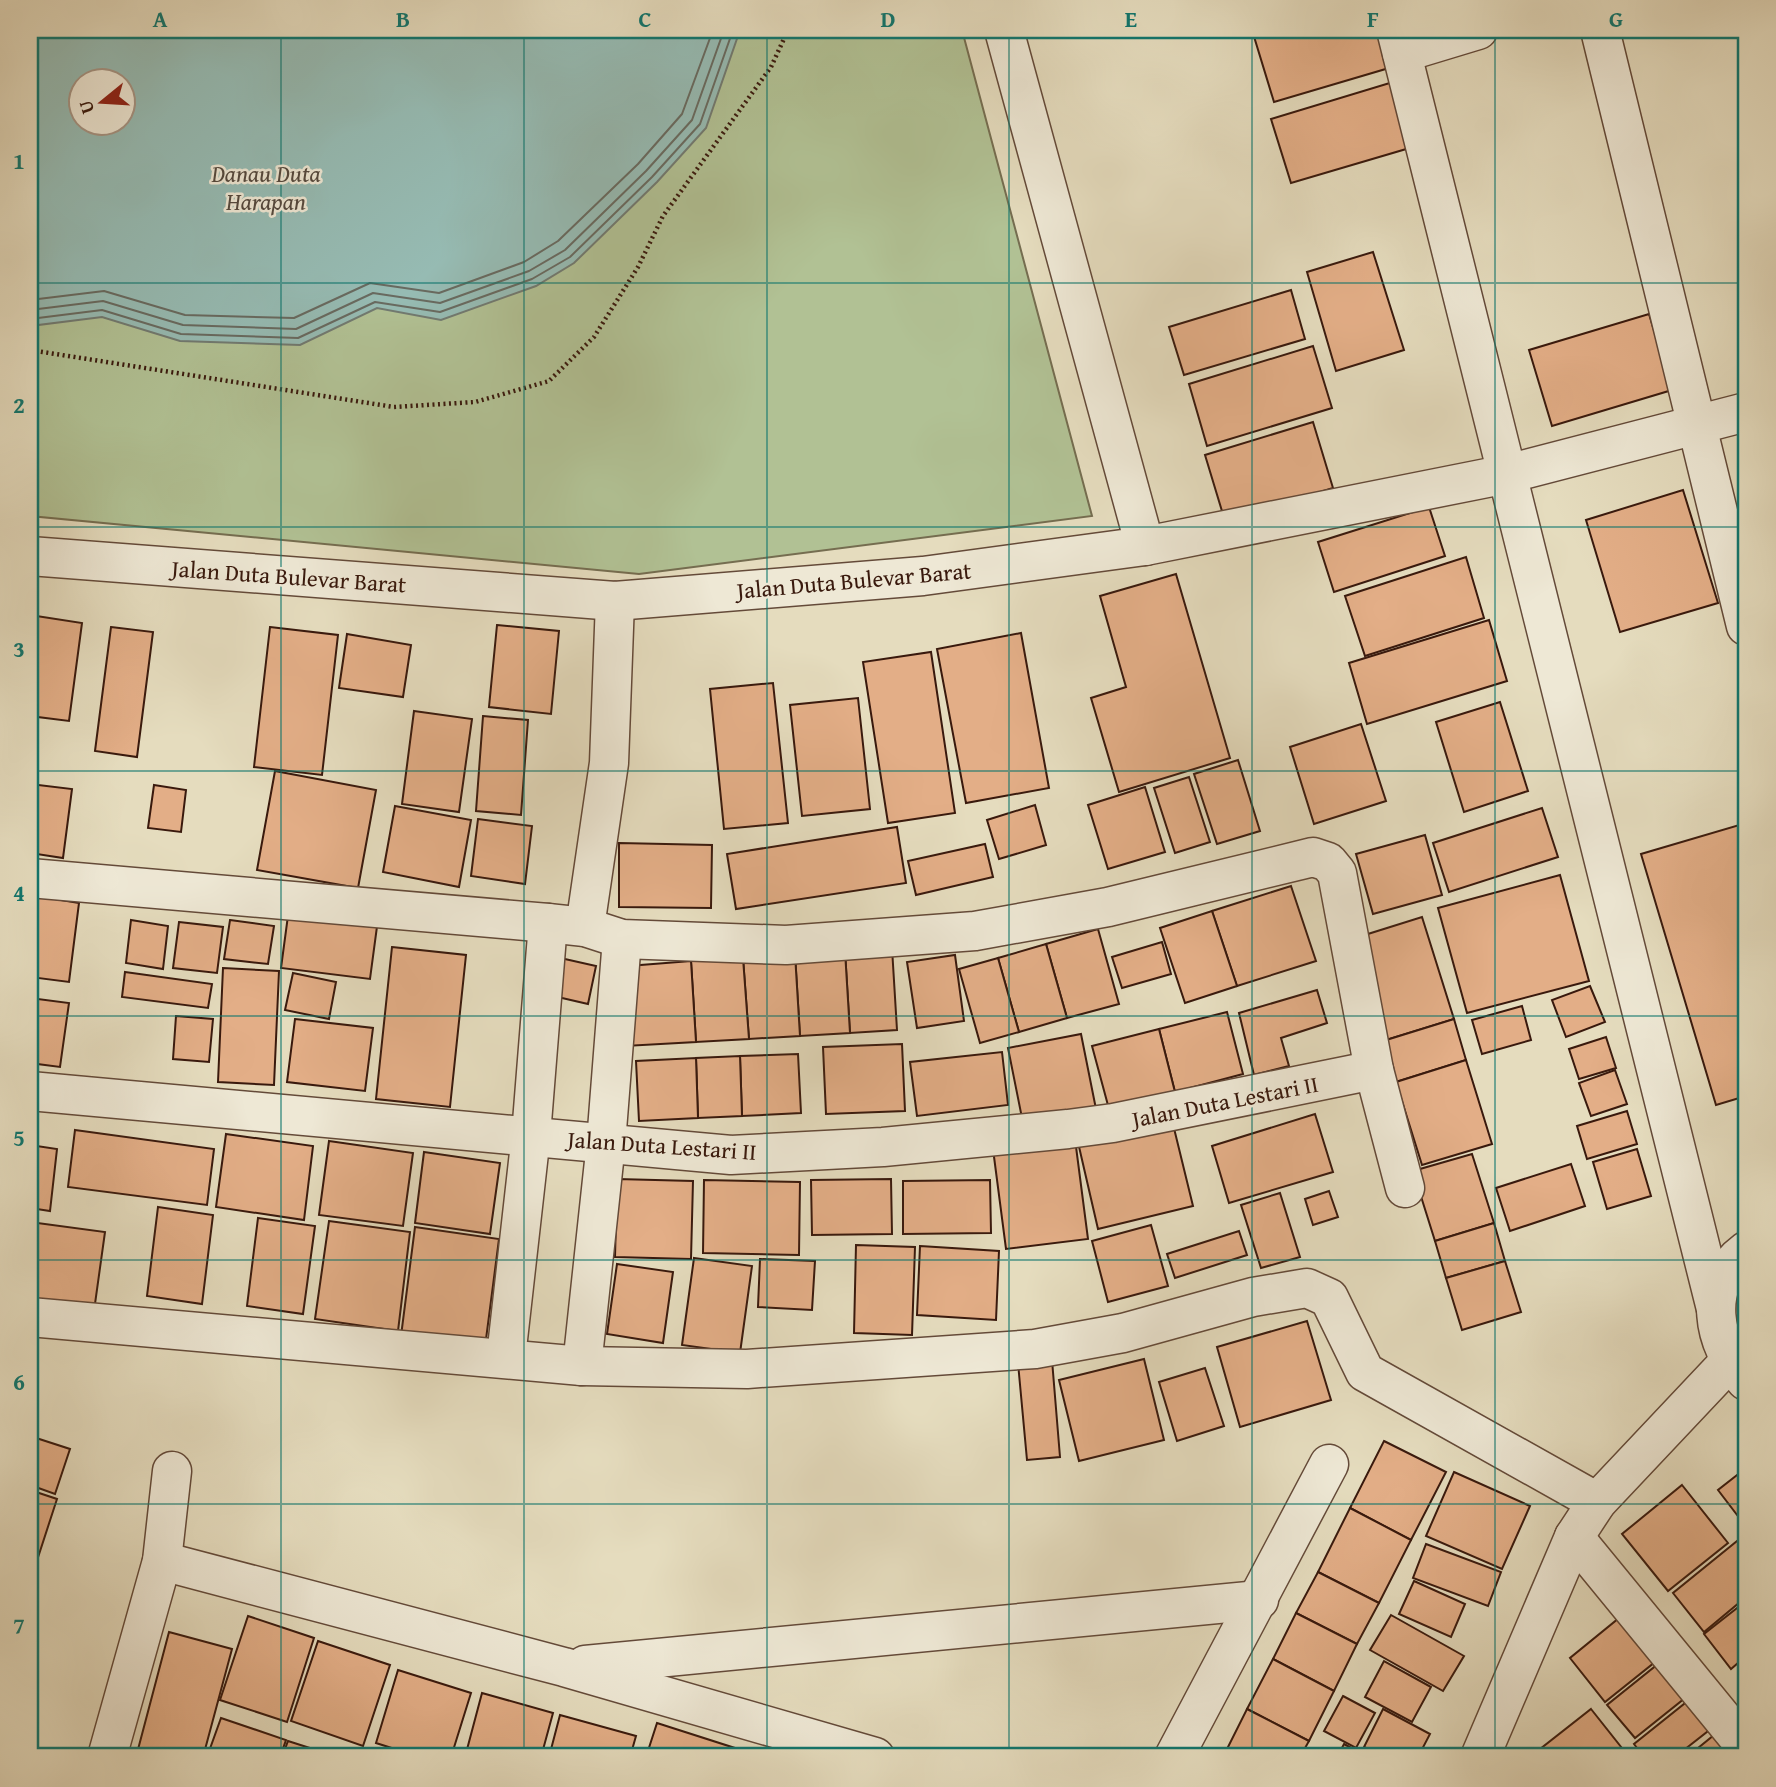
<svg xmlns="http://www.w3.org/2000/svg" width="1776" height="1787" font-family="'Gentium Book Plus',serif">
	<rect width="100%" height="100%" fill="#e5dcbe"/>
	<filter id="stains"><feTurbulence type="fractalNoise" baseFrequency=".00286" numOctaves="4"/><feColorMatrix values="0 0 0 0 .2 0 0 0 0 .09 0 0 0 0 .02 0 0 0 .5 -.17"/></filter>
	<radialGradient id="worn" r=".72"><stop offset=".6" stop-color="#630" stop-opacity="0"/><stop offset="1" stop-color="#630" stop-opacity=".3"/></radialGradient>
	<path fill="#b1c194" stroke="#756d50" stroke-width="2" fill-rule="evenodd" d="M30 30H962L1092 516 639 574 30 516ZM80 80H122V122H80Z"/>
	<path fill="#96bbb3" stroke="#717a71" stroke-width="2" fill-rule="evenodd" d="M30 30H740L706 128 657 182 574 263 536 286 441 320 377 308 300 345 180 341 102 317 30 326ZM80 80H122V122H80Z"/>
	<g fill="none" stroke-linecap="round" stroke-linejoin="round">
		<g stroke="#686a60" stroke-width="2">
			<path d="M30 300 104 291 185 315 294 318 370 283 439 293 524 262 558 241 638 164 682 114 713 30"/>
			<path d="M30 310 103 301 183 325 296 329 373 293 440 303 529 271 565 250 646 171 692 120 724 30"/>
			<path d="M30 319 102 310 181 334 298 338 375 302 440 312 532 279 570 257 652 177 700 124 733 30"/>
		</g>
	</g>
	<g fill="#e3ae87" stroke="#39190d" stroke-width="2">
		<path d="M1252 30H1377L1389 68 1274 102Z"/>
		<path d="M1393 82 1413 147 1291 183 1271 119Z"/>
		<path d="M1373 252 1404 350 1336 371 1307 272Z"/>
		<path d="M1291 290 1305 339 1184 375 1169 327Z"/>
		<path d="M1649 314 1672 390 1552 426 1529 350Z"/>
		<path d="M1313 346 1332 408 1207 446 1189 384Z"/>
		<path d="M1313 422 1333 488 1225 521 1205 455Z"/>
		<path d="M1683 490 1718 603 1620 632 1586 520Z"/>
		<path d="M1429 507 1445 556 1334 592 1318 542Z"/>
		<path d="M1466 557 1484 618 1365 656 1345 596Z"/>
		<path d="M1176 574 1230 758 1119 792 1091 698 1126 687 1100 596Z"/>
		<path d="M30 615 82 623 69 721 30 716Z"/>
		<path d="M1489 620 1507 681 1367 724 1349 663Z"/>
		<path d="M497 625 559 631 551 714 489 707Z"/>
		<path d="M111 627 153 632 137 757 95 751Z"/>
		<path d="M270 627 338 635 322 775 254 767Z"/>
		<path d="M1021 633 1049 788 966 803 937 649Z"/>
		<path d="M347 634 411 645 403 697 339 688Z"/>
		<path d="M931 652 955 813 888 823 863 662Z"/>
		<path d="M773 683 788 823 724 829 710 689Z"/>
		<path d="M858 698 870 809 802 816 790 705Z"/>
		<path d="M1500 702 1528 791 1464 812 1436 722Z"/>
		<path d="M414 711 472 719 459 812 402 804Z"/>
		<path d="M483 716 528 720 521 815 476 811Z"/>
		<path d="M1361 724 1386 801 1314 824 1290 747Z"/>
		<path d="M1238 760 1260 831 1217 844 1194 774Z"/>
		<path d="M275 771 376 790 358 888 257 870Z"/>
		<path d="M1189 777 1210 842 1175 853 1154 788Z"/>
		<path d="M30 784 72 789 63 858 30 853Z"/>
		<path d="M154 785 186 790 181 832 148 828Z"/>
		<path d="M1145 787 1165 852 1108 869 1088 805Z"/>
		<path d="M1035 805 1046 845 999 859 987 820Z"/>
		<path d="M395 806 471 820 459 887 383 872Z"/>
		<path d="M1542 808 1558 857 1449 892 1433 843Z"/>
		<path d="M478 819 532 826 525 884 471 876Z"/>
		<path d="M1746 823V1096L1716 1105 1641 854Z"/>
		<path d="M897 827 906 883 736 909 727 854Z"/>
		<path d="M1425 835 1442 895 1373 914 1356 854Z"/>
		<path d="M619 843 712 845 711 908 619 907Z"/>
		<path d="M985 844 993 877 916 895 908 861Z"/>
		<path d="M1560 875 1589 981 1467 1013 1438 908Z"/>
		<path d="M1291 886 1316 961 1237 986 1212 911Z"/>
		<path d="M37 896 79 903 69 982 30 977Z"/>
		<path d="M289 908 378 919 370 979 281 968Z"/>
		<path d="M1212 911 1237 986 1185 1003 1160 928Z"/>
		<path d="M1422 917 1454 1019 1383 1041 1352 939Z"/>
		<path d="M131 920 168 926 163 969 126 963Z"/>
		<path d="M230 920 274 926 268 964 224 959Z"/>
		<path d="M179 922 223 927 217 973 173 968Z"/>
		<path d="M1098 929 1119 1004 1067 1018 1046 944Z"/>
		<path d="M1162 942 1171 974 1122 988 1112 957Z"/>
		<path d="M1046 944 1067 1018 1019 1032 998 958Z"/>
		<path d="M392 947 466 955 450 1107 376 1099Z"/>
		<path d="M892 948 897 1030 850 1033 845 951Z"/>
		<path d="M845 951 850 1033 800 1036 795 954Z"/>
		<path d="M795 954 800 1036 749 1039 743 958Z"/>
		<path d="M955 955 964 1021 917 1028 907 962Z"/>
		<path d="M556 957 596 966 588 1004 549 995Z"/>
		<path d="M743 958 749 1039 696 1042 691 961Z"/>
		<path d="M998 958 1019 1032 980 1043 959 969Z"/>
		<path d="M691 961 696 1042 625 1046 628 966Z"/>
		<path d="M223 968 279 971 274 1085 218 1082Z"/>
		<path d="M125 972 212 984 208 1008 122 997Z"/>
		<path d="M293 973 336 982 329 1019 285 1010Z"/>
		<path d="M1590 986 1605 1022 1566 1037 1552 1000Z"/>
		<path d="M1317 990 1327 1023 1281 1038 1289 1066 1254 1075 1239 1013Z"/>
		<path d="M30 998 69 1003 60 1067 30 1063Z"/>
		<path d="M1522 1006 1531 1040 1482 1054 1472 1020Z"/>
		<path d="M1227 1012 1243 1074 1175 1092 1159 1029Z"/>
		<path d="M176 1016 213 1019 209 1062 173 1059Z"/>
		<path d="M295 1019 373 1028 365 1091 287 1082Z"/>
		<path d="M1454 1019 1466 1060 1396 1082 1383 1041Z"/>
		<path d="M1159 1029 1175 1092 1109 1109 1092 1046Z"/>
		<path d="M1081 1034 1096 1109 1023 1123 1008 1048Z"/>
		<path d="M1606 1037 1616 1068 1579 1079 1569 1049Z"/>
		<path d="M902 1044 905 1111 826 1114 823 1047Z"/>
		<path d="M1002 1052 1008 1105 917 1116 910 1062Z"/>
		<path d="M798 1054 801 1113 742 1116 740 1056Z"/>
		<path d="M740 1056 742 1116 698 1118 696 1058Z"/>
		<path d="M696 1058 698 1118 639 1121 636 1061Z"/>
		<path d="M1466 1060 1492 1144 1422 1165 1396 1082Z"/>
		<path d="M1615 1070 1627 1104 1591 1116 1579 1083Z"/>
		<path d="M1627 1111 1637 1144 1587 1159 1577 1126Z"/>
		<path d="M1315 1114 1333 1172 1229 1203 1212 1146Z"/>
		<path d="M1171 1116 1193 1206 1098 1229 1077 1138Z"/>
		<path d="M1746 1118V1144L1739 1120Z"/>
		<path d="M75 1130 214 1149 207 1205 68 1187Z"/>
		<path d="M226 1134 313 1146 304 1220 216 1207Z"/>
		<path d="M1075 1139 1088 1239 1006 1249 993 1149Z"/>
		<path d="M329 1141 413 1153 403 1226 319 1215Z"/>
		<path d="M30 1145 57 1149 50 1211 30 1208Z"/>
		<path d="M1637 1149 1651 1196 1607 1209 1593 1162Z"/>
		<path d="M424 1152 500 1163 490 1234 415 1223Z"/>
		<path d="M1472 1154 1494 1223 1435 1241 1413 1171Z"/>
		<path d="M1571 1164 1585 1206 1510 1231 1496 1188Z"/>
		<path d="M617 1179 693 1181 691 1259 615 1257Z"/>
		<path d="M891 1179 892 1234 812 1235 811 1180Z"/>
		<path d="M704 1180 800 1182 799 1255 703 1253Z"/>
		<path d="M990 1180 991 1233 903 1234V1181Z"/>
		<path d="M1329 1191 1338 1217 1313 1225 1305 1199Z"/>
		<path d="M1280 1193 1300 1257 1261 1268 1241 1205Z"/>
		<path d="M158 1207 213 1215 202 1304 147 1296Z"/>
		<path d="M258 1218 315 1226 303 1314 247 1306Z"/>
		<path d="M329 1221 410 1232 398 1331 315 1319Z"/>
		<path d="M30 1222 105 1232 94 1311 30 1302Z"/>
		<path d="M1494 1223 1505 1261 1446 1278 1435 1241Z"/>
		<path d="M1151 1225 1168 1286 1108 1302 1092 1241Z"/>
		<path d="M415 1227 499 1239 485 1347 401 1336Z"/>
		<path d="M1239 1231 1247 1255 1175 1278 1167 1254Z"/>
		<path d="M856 1245 915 1247 912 1335 854 1333Z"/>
		<path d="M920 1246 999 1251 996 1320 917 1315Z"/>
		<path d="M694 1258 752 1266 740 1353 682 1345Z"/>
		<path d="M760 1259 815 1261 812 1310 758 1307Z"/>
		<path d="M1505 1261 1521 1312 1462 1330 1446 1278Z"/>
		<path d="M617 1264 673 1272 663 1343 607 1334Z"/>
		<path d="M1307 1321 1331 1400 1240 1427 1217 1347Z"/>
		<path d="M1144 1359 1164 1440 1079 1461 1059 1380Z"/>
		<path d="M1052 1360 1060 1457 1027 1460 1018 1363Z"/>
		<path d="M1205 1368 1224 1426 1177 1441 1159 1382Z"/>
		<path d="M30 1436 70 1449 55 1494 30 1485Z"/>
		<path d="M1384 1441 1446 1472 1411 1540 1350 1508Z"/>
		<path d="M1746 1468V1522L1744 1524 1718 1490Z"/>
		<path d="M1454 1472 1530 1506 1502 1569 1426 1536Z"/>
		<path d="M1682 1485 1728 1543 1668 1591 1622 1534Z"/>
		<path d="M30 1490 57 1499 30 1582Z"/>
		<path d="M1350 1508 1411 1540 1379 1603 1318 1572Z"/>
		<path d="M1742 1537 1746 1543V1597L1704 1632 1673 1593Z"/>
		<path d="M1426 1544 1501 1572 1488 1606 1413 1578Z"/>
		<path d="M1318 1572 1379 1603 1357 1644 1296 1613Z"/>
		<path d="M1414 1581 1465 1604 1451 1637 1399 1614Z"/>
		<path d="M1746 1601V1656L1731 1669 1704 1634Z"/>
		<path d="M1296 1613 1357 1644 1334 1691 1273 1659Z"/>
		<path d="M1624 1614 1660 1658 1605 1702 1570 1658Z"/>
		<path d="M1391 1615 1464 1656 1443 1691 1370 1650Z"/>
		<path d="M248 1616 314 1638 287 1722 220 1700Z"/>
		<path d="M169 1632 232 1649 203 1757H136Z"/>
		<path d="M318 1641 390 1665 363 1746 291 1721Z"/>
		<path d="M1273 1659 1334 1691 1309 1741 1247 1709Z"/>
		<path d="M1663 1660 1690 1694 1635 1738 1607 1705Z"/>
		<path d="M1384 1661 1431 1687 1412 1722 1365 1697Z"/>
		<path d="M398 1670 471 1693 451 1757H420L376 1743Z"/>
		<path d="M482 1693 553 1713 541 1757H465Z"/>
		<path d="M1343 1696 1375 1713 1356 1748 1324 1731Z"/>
		<path d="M1694 1696 1717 1724 1675 1757H1644L1634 1744Z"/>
		<path d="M1247 1709 1309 1741 1300 1757H1223Z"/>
		<path d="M1383 1709 1430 1734 1418 1757H1385L1364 1747Z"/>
		<path d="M1591 1709 1629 1757H1538L1535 1753Z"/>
		<path d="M560 1715 636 1736 630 1757H549Z"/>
		<path d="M221 1718 286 1740 280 1757H207Z"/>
		<path d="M657 1723 738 1749 735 1757H646Z"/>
		<path d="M1719 1731 1740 1757H1687Z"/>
		<path d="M288 1741 338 1757H282Z"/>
		<path d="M1344 1744 1368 1757H1337Z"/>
	</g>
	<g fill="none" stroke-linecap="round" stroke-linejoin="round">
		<g stroke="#644a39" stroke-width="41">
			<g id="minor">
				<path d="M1396 30 1716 1309"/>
				<path d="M1600 30 1746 626"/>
				<path d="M1402 53 1478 30"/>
				<path d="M1145 546 1507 474 1746 412"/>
				<path d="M30 556 615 601 923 576 1145 546 1004 30"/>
				<path d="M30 878 548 923 585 927 622 939 786 945 975 931 1108 907 1313 857 1328 862 1337 873 1374 1070 1405 1188"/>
				<path d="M585 927 609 763 615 601"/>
				<path d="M30 1091 731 1155 883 1147 1068 1129 1113 1123 1374 1070"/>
				<path d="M30 1317 582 1366 747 1369 1035 1349 1123 1333 1253 1297 1307 1288 1329 1298 1365 1372 1597 1502"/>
				<path d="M506 1357 531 1135 548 923"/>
				<path d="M582 1366 606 1143 622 939"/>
				<path d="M1746 1381C1713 1345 1700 1285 1746 1251"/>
				<path d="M1574 1537 1746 1747"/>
				<path d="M162 1561 564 1667 875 1757"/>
				<path d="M585 1665 1259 1600"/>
				<path d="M107 1757 162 1561 172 1471"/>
				<path d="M1174 1757 1329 1464"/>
				<path d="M1480 1757 1574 1537 1597 1502 1729 1362"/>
			</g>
		</g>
		<path stroke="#39190d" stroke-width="4.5" stroke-dasharray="2 3.5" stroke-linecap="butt" d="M30 350 394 407 475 402 549 381 594 337 638 267 663 216 771 67 788 30"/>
		<use href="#minor" stroke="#eee8d5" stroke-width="38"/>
	</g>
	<path fill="none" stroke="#0f766e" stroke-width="2" stroke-opacity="0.55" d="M281 30V1757M524 30V1757M767 30V1757M1009 30V1757M1252 30V1757M1495 30V1757M30 283H1746M30 527H1746M30 771H1746M30 1016H1746M30 1260H1746M30 1504H1746"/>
	<g text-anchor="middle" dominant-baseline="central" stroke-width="5" stroke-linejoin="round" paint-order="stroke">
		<g font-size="23" fill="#39190d" stroke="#eee8d5">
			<text transform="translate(289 576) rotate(4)">Jalan Duta Bulevar Barat</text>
			<text transform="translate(854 580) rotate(-5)">Jalan Duta Bulevar Barat</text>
			<text transform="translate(1225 1101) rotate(-11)">Jalan Duta Lestari II</text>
			<text transform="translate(662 1145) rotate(4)">Jalan Duta Lestari II</text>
		</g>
		<g font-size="24" font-style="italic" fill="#554a3f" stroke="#eee8d5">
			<text x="266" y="173">Danau Duta<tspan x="266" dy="28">Harapan</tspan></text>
		</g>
	</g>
	<rect width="1776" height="1787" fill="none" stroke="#e5dcbe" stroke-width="77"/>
	<g transform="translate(102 102) rotate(252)"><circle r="33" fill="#eee8d5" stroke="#a69585" stroke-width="2"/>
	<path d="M0-5L12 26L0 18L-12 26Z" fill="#8f2418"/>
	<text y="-10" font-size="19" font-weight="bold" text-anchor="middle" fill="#39190d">U</text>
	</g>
	<rect x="38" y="38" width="1700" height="1710" fill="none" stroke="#0f766e" stroke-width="2.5"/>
	<g font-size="23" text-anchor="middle" font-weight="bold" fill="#0f766e">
		<text x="160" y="27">A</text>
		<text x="403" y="27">B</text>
		<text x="645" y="27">C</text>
		<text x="888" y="27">D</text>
		<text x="1131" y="27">E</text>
		<text x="1373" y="27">F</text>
		<text x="1616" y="27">G</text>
		<text x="19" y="169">1</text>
		<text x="19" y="413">2</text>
		<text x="19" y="657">3</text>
		<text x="19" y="901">4</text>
		<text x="19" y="1146">5</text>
		<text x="19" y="1390">6</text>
		<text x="19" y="1634">7</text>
	</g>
	<rect width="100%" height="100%" filter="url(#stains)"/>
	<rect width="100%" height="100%" fill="url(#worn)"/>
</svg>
